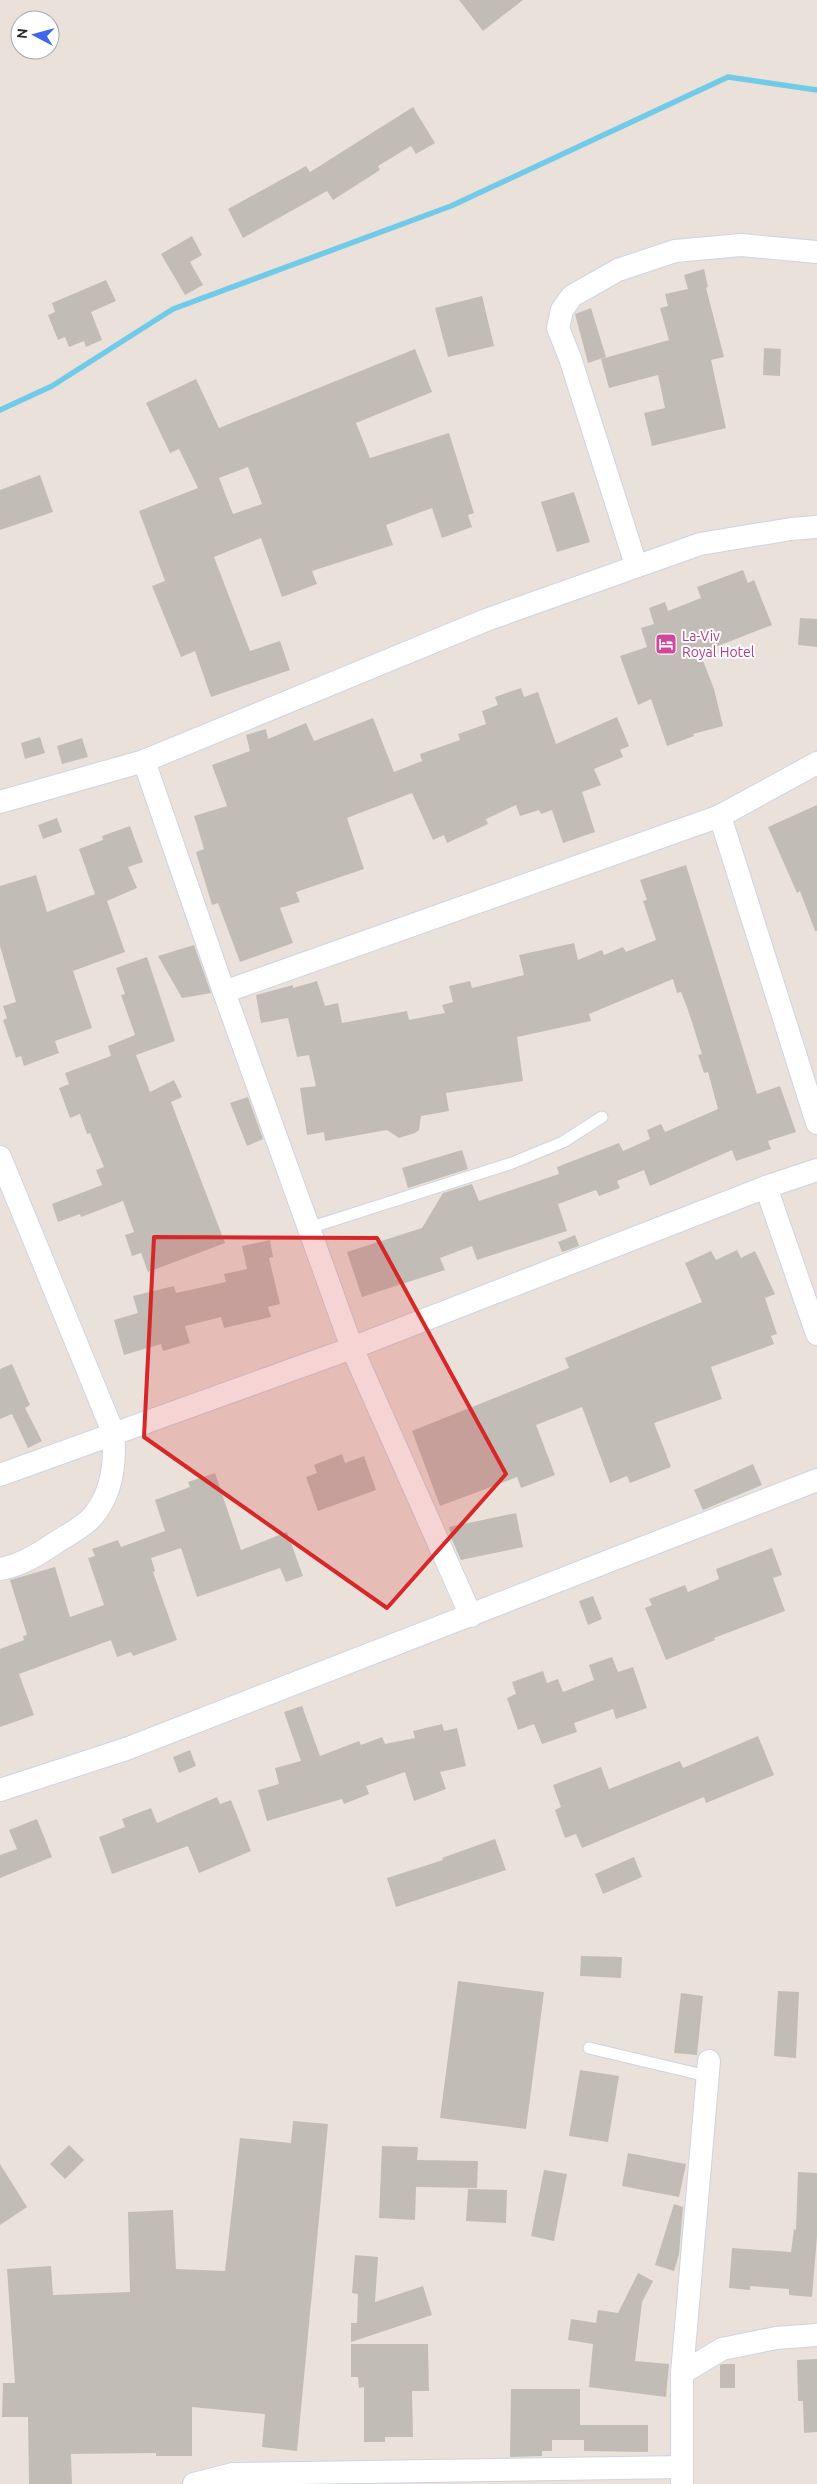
<svg xmlns="http://www.w3.org/2000/svg" width="817" height="2484" font-family="Ubuntu,sans-serif">
	<rect width="100%" height="100%" fill="#eae2da"/>
	<g fill="none" stroke-linecap="round" stroke-linejoin="round">
		<path stroke="#71cbe8" stroke-width="5.5" d="M0 410 52 386 173 309 451 206 728 77 817 90"/>
	</g>
	<g fill="#c2bcb7" fill-rule="evenodd">
		<path d="M459 0H523L483 31Z"/>
		<path d="M413 107 435 143 416 154 411 146 378 166 380 170 333 200 327 191 243 238 228 209 306 166 310 172Z"/>
		<path d="M192 236 202 255 190 262 203 285 185 295 161 254Z"/>
		<path d="M704 269 708 287 706 288 724 357 711 360 726 428 652 446 644 413 665 408 658 375 609 388 601 359 669 340 660 308 668 306 665 294 688 289 684 275Z"/>
		<path d="M106 280 116 301 91 312 102 340 86 347 84 341 69 347 65 337 58 340 48 315 55 312 52 303Z"/>
		<path d="M482 296 494 346 448 357 435 308Z"/>
		<path d="M591 308 606 357 588 363 575 314Z"/>
		<path d="M764 348 781 349 780 376 763 375Z"/>
		<path d="M415 349 432 392 356 423 370 458 449 433 474 513 468 515 472 527 442 538 432 508 386 525 393 545 312 571 317 584 282 597 261 538 214 557 250 651 280 641 290 670 211 697 195 651 181 657 152 586 165 581 139 511 198 488 179 449 170 453 146 403 196 379 219 428ZM248 467 262 504 233 514 219 478Z"/>
		<path d="M40 475 53 512 0 530V490Z"/>
		<path d="M574 492 590 542 557 552 541 502Z"/>
		<path d="M743 570 748 583 754 580 772 625 700 653 714 689 723 726 693 734 694 736 667 746 651 699 638 705 620 656 647 647 641 628 654 624 649 608 665 602 668 611 701 598 697 587Z"/>
		<path d="M800 618 817 619V647L798 645Z"/>
		<path d="M521 688 524 697 538 692 556 744 617 717 629 746 620 750 623 757 594 769 601 785 582 792 595 832 563 843 552 810 541 814 539 810 520 816 516 805 486 819 488 824 447 843 444 835 433 840 412 793 347 818 364 869 296 892 300 902 280 908 293 943 240 962 218 903 212 905 196 852 204 849 194 816 227 806 212 765 250 751 246 735 266 729 268 739 306 723 314 741 373 718 394 772 422 761 420 754 460 740 458 734 486 724 482 711 498 705 495 697Z"/>
		<path d="M40 737 45 753 25 759 21 743Z"/>
		<path d="M82 738 88 757 62 764 57 746Z"/>
		<path d="M817 805V931H815L800 891 797 893 768 827Z"/>
		<path d="M57 818 62 832 43 839 38 825Z"/>
		<path d="M130 826 143 862 128 867 137 888 107 901 125 952 73 971 92 1028 55 1041 59 1053 24 1066 21 1056 16 1058 3 1020 7 1018 3 1006 16 1002 0 946V886L36 875 47 912 95 894 79 849 103 840 102 836Z"/>
		<path d="M686 865 757 1094 780 1086 796 1132 768 1141 771 1149 736 1161 732 1150 650 1186 644 1170 617 1181 620 1188 599 1196 596 1190 558 1204 567 1231 477 1260 472 1246 440 1258 445 1270 362 1297 347 1252 422 1228 443 1193 472 1184 479 1201 559 1174 557 1167 619 1143 623 1151 650 1139 647 1130 661 1124 665 1132 718 1109 708 1072 704 1073 698 1055 702 1054 688 1010 681 992 677 993 673 979 589 1014 591 1021 517 1037 523 1081 446 1093 449 1111 421 1116 419 1130 415 1133 399 1138 387 1130 325 1141 324 1132 307 1135 300 1088 316 1086 309 1055 297 1057 288 1018 261 1023 256 995 293 985V988L317 981 325 1006 338 1003 342 1023 407 1011 409 1020 445 1013 442 1005 453 1002 449 986 470 981 472 988 524 975 519 955 574 943 578 960 602 950 604 955 623 947 626 952 656 940 643 901 647 900 640 880Z"/>
		<path d="M194 945 211 993 182 998 158 956Z"/>
		<path d="M147 957 175 1041 136 1055 150 1092 174 1080 182 1097 171 1102 225 1243 148 1272 141 1253 132 1256 125 1235 134 1232 123 1201 81 1217 80 1214 58 1222 52 1204 102 1185 96 1170 104 1167 90 1133 87 1134 80 1114 70 1118 59 1088 69 1084 65 1073 111 1056 108 1046 135 1035 121 995 125 994 116 968Z"/>
		<path d="M248 1097 263 1139 247 1146 230 1103Z"/>
		<path d="M462 1150 468 1169 408 1188 402 1168Z"/>
		<path d="M575 1235 579 1246 562 1252 558 1242Z"/>
		<path d="M270 1240 273 1257 269 1258 280 1304 268 1307 271 1317 224 1328 221 1317 185 1326 190 1343 163 1351 161 1344 124 1355 114 1320 138 1313 133 1296 174 1286 176 1293 226 1282 224 1274 247 1269 242 1246Z"/>
		<path d="M737 1250 741 1258 755 1251 775 1294 765 1298 777 1334 771 1336 774 1344 711 1367 722 1399 654 1423 671 1467 630 1483 627 1476 610 1483 582 1407 536 1425 555 1475 521 1488 517 1477 440 1506 412 1431 569 1368 565 1358 702 1302 685 1263 711 1251 716 1260Z"/>
		<path d="M12 1364 30 1405 25 1408 42 1441 28 1448 12 1414 0 1419V1369Z"/>
		<path d="M342 1454 345 1463 364 1456 376 1490 318 1511 306 1477 317 1473 314 1465Z"/>
		<path d="M753 1464 762 1485 703 1510 694 1490Z"/>
		<path d="M215 1473 241 1550 287 1532 303 1576 286 1582 280 1568 197 1597 181 1548 151 1558 155 1571 153 1572 177 1640 133 1656 131 1652 117 1657 111 1640 19 1674 34 1715 0 1727V1649L24 1640 23 1636 27 1635 10 1580 55 1567 70 1617 104 1605 88 1558 95 1556 92 1549 118 1540 121 1547 165 1531 155 1500 190 1487 188 1482Z"/>
		<path d="M516 1513 523 1547 461 1560 452 1540 449 1527Z"/>
		<path d="M772 1548 782 1575 773 1578 785 1611 714 1638 715 1640 666 1660 645 1608 652 1605 649 1599 685 1585 688 1592 719 1579 716 1569Z"/>
		<path d="M593 1596 602 1619 588 1625 579 1601Z"/>
		<path d="M612 1657 618 1672 633 1667 647 1708 616 1719 613 1709 574 1723 577 1732 542 1744 534 1724 518 1730 507 1698 516 1694 512 1682 543 1671 547 1683 558 1679 563 1692 594 1680 589 1665Z"/>
		<path d="M302 1706 320 1756 359 1741 361 1745 382 1737 385 1744 415 1738 413 1731 442 1724 444 1731 457 1728 466 1766 440 1772 446 1789 414 1801 405 1772 366 1786 369 1794 344 1804 342 1799 267 1821 258 1790 279 1784 275 1768 301 1761 284 1712Z"/>
		<path d="M758 1736 774 1775 706 1803 704 1797 582 1848 576 1834 565 1838 555 1810 561 1807 553 1785 601 1767 609 1789 680 1761 683 1768Z"/>
		<path d="M190 1750 196 1766 179 1773 173 1757Z"/>
		<path d="M217 1797 220 1804 231 1800 251 1851 199 1873 188 1846 112 1874 99 1837 125 1827 122 1819 151 1808 157 1823Z"/>
		<path d="M37 1819 52 1857 0 1878V1855L17 1849 9 1830Z"/>
		<path d="M495 1839 506 1870 396 1907 387 1878 443 1860 442 1858Z"/>
		<path d="M634 1857 642 1877 603 1894 595 1874Z"/>
		<path d="M581 1956 622 1957 621 1978 580 1976Z"/>
		<path d="M458 1981 544 1992 526 2129 440 2118Z"/>
		<path d="M778 1991 799 1992 796 2058 774 2056Z"/>
		<path d="M681 1993 703 1996 697 2055 674 2053Z"/>
		<path d="M580 2070 619 2076 608 2142 569 2136Z"/>
		<path d="M293 2121 328 2124 297 2451 262 2447 265 2414 192 2407V2456H156V2453L71 2454 72 2484H29L28 2417H2L3 2383H15L7 2269 51 2266 53 2295 130 2292 128 2212 173 2210 176 2269 225 2271 240 2138 291 2143Z"/>
		<path d="M69 2145 84 2160 65 2179 50 2164Z"/>
		<path d="M382 2146 418 2147 417 2160 478 2161 477 2188 416 2187 415 2220 379 2218Z"/>
		<path d="M628 2153 686 2164 679 2197 622 2186Z"/>
		<path d="M0 2164 27 2207 0 2225Z"/>
		<path d="M544 2170 567 2174 554 2241 531 2236Z"/>
		<path d="M798 2172 817 2173V2236L812 2297 789 2295V2289L750 2286V2290L729 2288 732 2248 791 2252 794 2229 796 2230Z"/>
		<path d="M468 2189 507 2190 506 2223 466 2221Z"/>
		<path d="M674 2204 683 2207 679 2254 674 2271 655 2265Z"/>
		<path d="M355 2255 378 2257 375 2302 423 2286 432 2315 351 2342V2323H357L358 2294 352 2293Z"/>
		<path d="M638 2273 653 2281 642 2302 635 2361 669 2364 666 2397 589 2387 593 2344 568 2340 571 2319 596 2323 598 2310 618 2313Z"/>
		<path d="M351 2344H428L429 2391H412L413 2437H385V2442H364V2387L359 2388 358 2377H351Z"/>
		<path d="M817 2359V2432L804 2433 803 2401H798L797 2360Z"/>
		<path d="M723 2364H735V2388H720V2365Z"/>
		<path d="M511 2389H580V2425H648V2452L584 2451V2440H552V2451H542V2456L510 2457Z"/>
	</g>
	<g fill="none" stroke-linecap="round" stroke-linejoin="round">
		<g stroke="#cfd3e0" stroke-width="13">
			<g id="service">
				<path d="M309 1228 512 1163 563 1142 602 1117"/>
				<path d="M589 2048 707 2076"/>
			</g>
		</g>
		<g stroke="#cfd3e0" stroke-width="24">
			<g id="minor">
				<path d="M636 565 570 358 558 328 562 310 572 296 618 270 675 251 741 245 817 252"/>
				<path d="M144 761 224 992 352 1348 471 1616"/>
				<path d="M0 802 144 761 486 620 700 544 791 529 817 527"/>
				<path d="M720 816 817 1123"/>
				<path d="M224 992 720 816 817 763"/>
				<path d="M0 1157 113 1432C116 1462 113 1492 93 1516 84 1527 67 1535 55 1543 39 1554 20 1566 0 1569"/>
				<path d="M766 1187 817 1334"/>
				<path d="M0 1475 352 1348 766 1187 817 1170"/>
				<path d="M0 1790 126 1749 817 1480"/>
				<path d="M682 2373 709 2061"/>
				<path d="M194 2484 233 2474 682 2467"/>
				<path d="M682 2484V2373L722 2349 776 2338 817 2335"/>
			</g>
		</g>
		<use href="#service" stroke="#fff" stroke-width="11"/>
		<use href="#minor" stroke="#fff" stroke-width="22"/>
	</g>
	<path fill="#d62828" fill-opacity="0.2" stroke="#d62828" stroke-width="4" stroke-linejoin="round" d="M154 1237 377 1238 506 1474 387 1608 144 1437Z"/>
	<defs>
		<g id="hotel-square" transform="scale(1.125)"><rect x="-9" y="-9" width="18" height="18" rx="4" fill="#d1479c" stroke="#fff"/><path d="M-6-4.5h1.5V1H6V5H4.5V3h-9V5H-6ZM-4 0a1.8 1.8 0 1 1 3.6 0ZM.5 0V-2.5h3Q6-2.5 6 0Z" fill="#fff"/></g>
	</defs>
	<g fill-rule="evenodd">
		<use href="#hotel-square" x="666" y="644"/>
	</g>
	<g text-anchor="middle" dominant-baseline="central" stroke-width="4" stroke-linejoin="round" paint-order="stroke">
		<g font-size="14" fill="#b23c85" stroke="#fff" text-anchor="start">
			<text x="682" y="636">La-Viv<tspan x="682" dy="16">Royal Hotel</tspan></text>
		</g>
	</g>
	<g transform="translate(35 35) rotate(276)"><circle r="24" fill="#ffffff" stroke="#a9a9a9"/>
	<path d="M0-4L9 19L0 12L-9 19Z" fill="#4066f0"/>
	<text y="-8" font-size="14" font-weight="bold" text-anchor="middle" fill="#282828">N</text>
	</g>
</svg>
